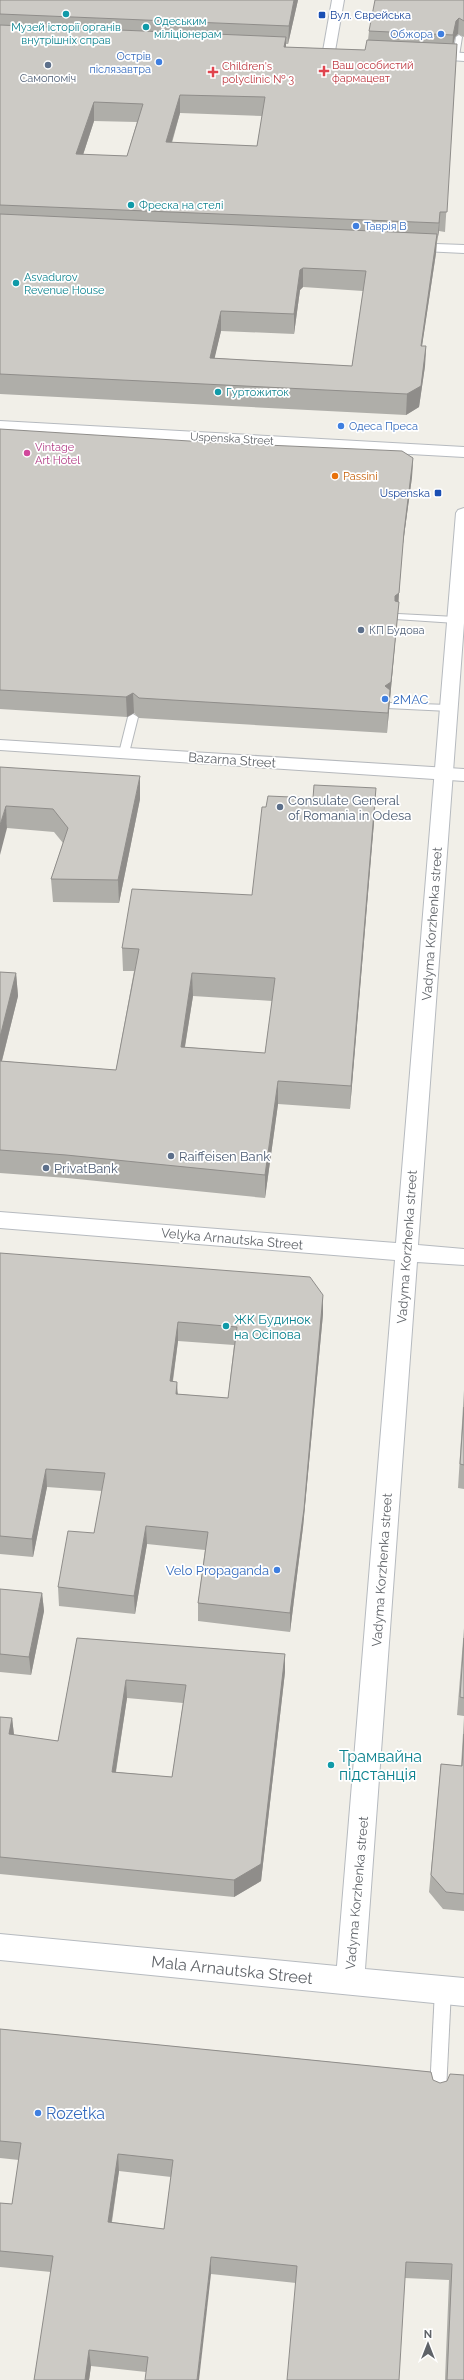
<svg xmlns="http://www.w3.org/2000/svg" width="464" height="2380" font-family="Raleway,sans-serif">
	<rect width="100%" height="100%" fill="#f1efe8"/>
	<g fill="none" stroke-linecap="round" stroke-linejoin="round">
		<g stroke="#b5b8bc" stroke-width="2">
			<g id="lane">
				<path d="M459 35 462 37 459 56 456 58 453 56 456 37Z"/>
				<path d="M398 614 456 617 461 620 456 623 395 619V615Z"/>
				<path d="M390 703 449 705 454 708 449 711 387 708 385 706Z"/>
				<path d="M133 714 138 717 129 753 128 755H120L119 753 128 717Z"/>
				<path d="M443 1983 449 1985 451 1990 446 2091 444 2097 438 2099 432 2097 430 2091 435 1990 437 1985Z"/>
			</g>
		</g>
		<g stroke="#b5b8bc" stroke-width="2">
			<path id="street" d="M0 740 464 769V781L0 750Z"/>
		</g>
		<g stroke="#b6babf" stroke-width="2">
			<g id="secondary">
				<path d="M332 0H344L335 51 329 55 323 51Z"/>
				<path d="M427 51 464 53V61L423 58 421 55Z"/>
				<path d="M407 243 464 245V253L402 250 400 247 402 244Z"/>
				<path d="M0 421 464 447V457L0 431Z"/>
				<path d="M464 508V623L418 1245 464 1249V1265L417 1262 365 1969 464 1978V2006L0 1960V1934L337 1966 395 1260 0 1228V1212L396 1243 456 513 458 510Z"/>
			</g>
		</g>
		<use href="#lane" fill="#fff" fill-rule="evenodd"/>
		<use href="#street" fill="#fff" fill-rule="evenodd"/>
		<use href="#secondary" fill="#fff" fill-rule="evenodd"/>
	</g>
	<g fill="#afaea9" fill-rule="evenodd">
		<path d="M0 0H298L288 44H286V47L365 50 368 40 369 31 464 0V37L458 34 455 37 453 44H457L445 232 439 231 437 242 436 253 422 346H426L425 366 419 407 406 415 0 394ZM180 113 262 116 257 146 172 143ZM94 121 137 122 127 156 83 155ZM303 287 363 291 352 366 214 358 221 331 294 334 300 290Z"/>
		<path d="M0 429 413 458 412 477 402 551 397 621 387 733 139 718 134 713 127 717 0 709Z"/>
		<path d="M0 767 140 799 119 903 53 902 51 879 63 843 54 832 7 828Z"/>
		<path d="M375 810 350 1109 278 1104 265 1198 67 1178 0 1173V972L16 973 18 996 2 1061 116 1070 134 971H123L122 948 252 895ZM193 996 272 1001 265 1053 185 1047Z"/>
		<path d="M0 1253 323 1314 303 1527 290 1632 198 1621V1603L205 1550 147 1544 135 1614 59 1606 58 1587 94 1533 102 1491 47 1487 33 1557 0 1554ZM178 1341 234 1345 228 1398 178 1394 173 1381Z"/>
		<path d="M464 1390V1489L458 1488Z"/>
		<path d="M0 1589 42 1593 44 1611 31 1675 0 1672Z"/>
		<path d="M464 1628V1716L457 1715Z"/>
		<path d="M77 1638 285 1654V1672L261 1881 234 1897 0 1874V1717L12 1718 14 1735 58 1741ZM127 1698 183 1703 172 1777 116 1772Z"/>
		<path d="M464 1717V1911L443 1909 429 1892 441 1764 461 1766Z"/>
		<path d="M0 2029 431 2072 464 2380H445L449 2280 405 2278 296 2283 211 2274 146 2372 91 2366 89 2380H34L51 2272 0 2267V2203L12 2204 19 2160 0 2158ZM119 2171 171 2177 164 2229 112 2222Z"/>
	</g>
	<g fill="#8f8d8a">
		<path d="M294 0H298L288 44 289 26Z"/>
		<path d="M459 18 458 34 455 37 452 51 453 35 456 21Z"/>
		<path d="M286 37V55L284 47Z"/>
		<path d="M180 95V113L166 161V142Z"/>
		<path d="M94 102V121L77 173 76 154Z"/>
		<path d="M440 212 439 231 437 242 439 223Z"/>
		<path d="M437 234 436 253 419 366 421 346Z"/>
		<path d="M303 268V287L300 290 294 334V314L300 270Z"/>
		<path d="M221 311V331L210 378V358Z"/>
		<path d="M426 346 425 366 419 407 406 415 407 394Z"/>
		<path d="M413 458 412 477 402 551 397 621 387 733 388 713 385 686 394 615 395 596Z"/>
		<path d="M133 693 134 713 127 717 126 697Z"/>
		<path d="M140 776V799L119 903 118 880Z"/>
		<path d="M376 788 375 810 350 1109 351 1086Z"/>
		<path d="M6 806 7 828 0 855V825Z"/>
		<path d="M16 973 18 996 0 1068V1037Z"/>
		<path d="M192 973 193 996 181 1070V1047Z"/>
		<path d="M278 1081V1104L265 1198V1175Z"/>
		<path d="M323 1295V1314L303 1527 290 1632V1613Z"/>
		<path d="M178 1322V1341L170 1400V1381Z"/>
		<path d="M177 1382 178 1400 176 1394Z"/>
		<path d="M46 1469 47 1487 33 1557 32 1539Z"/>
		<path d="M146 1526 147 1544 135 1614 134 1596Z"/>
		<path d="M42 1593 44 1611 31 1675 29 1657Z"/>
		<path d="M285 1654V1672L261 1881 234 1897V1880Z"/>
		<path d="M126 1680 127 1698 113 1789 112 1772Z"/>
		<path d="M12 1718 14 1735 9 1734Z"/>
		<path d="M118 2154 119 2171 109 2238 108 2222Z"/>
		<path d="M211 2257V2274L199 2380H197Z"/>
		<path d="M89 2350 91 2366 89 2380H85Z"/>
	</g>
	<g fill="#cccac5" stroke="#8f8d8a" fill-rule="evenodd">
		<path d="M0 0H294L289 26 0 14Z"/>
		<path d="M375 0H464V21L459 18 456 21 453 35 369 31Z"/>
		<path d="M0 25 286 37 284 47 365 50 367 40 457 44 447 212H440L439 223 0 205ZM180 95 265 97 257 146 166 142ZM94 102 143 104 127 156 76 154Z"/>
		<path d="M0 214 437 234 421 346H426L421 386 407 394 0 374ZM303 268 366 271 352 366 210 358 221 311 294 314 300 270Z"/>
		<path d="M0 429 221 443 402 451 413 458 404 532 399 593 395 596V601L399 602 391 682 385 686 390 690 388 713 139 698 133 693 126 697 0 690Z"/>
		<path d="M0 767 140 776 118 880 51 879 68 828 53 809 6 806 0 825Z"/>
		<path d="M314 785 376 788 351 1086 278 1081 265 1175 66 1155 0 1150V1061L116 1070 139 949 122 948 132 889 252 895 262 807H266L268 796 313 798ZM192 973 275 978 265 1053 181 1047Z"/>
		<path d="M0 972 16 973 0 1037Z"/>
		<path d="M0 1253 310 1277 323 1295 304 1509 290 1613 198 1603 208 1532 146 1526 134 1596 58 1587 68 1531 94 1533 105 1473 46 1469 32 1539 0 1536ZM178 1322 237 1327 228 1398 176 1394 177 1382 170 1381Z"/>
		<path d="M464 1407V1465L460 1464Z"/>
		<path d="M0 1589 42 1593 29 1657 0 1654Z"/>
		<path d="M77 1638 285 1654 261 1864 234 1880 0 1857V1717L12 1718 9 1734 58 1741ZM126 1680 186 1685 172 1777 112 1772Z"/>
		<path d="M464 1638V1698L460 1697Z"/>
		<path d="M464 1734V1894L446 1892 431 1875 441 1764 462 1766Z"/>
		<path d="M0 2029 431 2072 433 2080 440 2083 447 2081 450 2074 464 2075V2380H447L452 2264 406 2262 399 2380H287L297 2266 211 2257 197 2380H145L148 2357 89 2350 85 2380H34L53 2256 0 2251V2203L12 2204 21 2143 0 2141ZM118 2154 173 2160 164 2229 108 2222Z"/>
	</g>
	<g fill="#0f9aa8" stroke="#fff" stroke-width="1.5">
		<circle cx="66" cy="14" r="4"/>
		<circle cx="146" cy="27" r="4"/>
		<circle cx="131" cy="205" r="4"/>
		<circle cx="16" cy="283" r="4"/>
		<circle cx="218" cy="392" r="4"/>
		<circle cx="226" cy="1326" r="4"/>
		<circle cx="331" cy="1765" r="4"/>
	</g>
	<g fill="#1a4fb4" stroke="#fff" stroke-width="1.5">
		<rect x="318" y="11" width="8" height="8" rx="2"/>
		<rect x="434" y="489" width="8" height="8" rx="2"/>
	</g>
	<g fill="#3f7fe0" stroke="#fff" stroke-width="1.5">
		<circle cx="441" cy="34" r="4"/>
		<circle cx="159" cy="62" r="4"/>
		<circle cx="356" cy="226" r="4"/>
		<circle cx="341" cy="426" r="4"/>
		<circle cx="385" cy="699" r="4"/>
		<circle cx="277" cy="1570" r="4"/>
		<circle cx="38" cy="2113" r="4"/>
	</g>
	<g fill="#5c6f8a" stroke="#fff" stroke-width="1.5">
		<circle cx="48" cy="65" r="4"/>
		<circle cx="361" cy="630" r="4"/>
		<circle cx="280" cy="807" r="4"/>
		<circle cx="171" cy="1156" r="4"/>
		<circle cx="46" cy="1168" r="4"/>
	</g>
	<g fill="#e0444e" stroke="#fff" stroke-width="1.5">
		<path d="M322 65h4v4h4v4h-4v4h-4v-4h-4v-4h4z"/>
		<path d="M211 66h4v4h4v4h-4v4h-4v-4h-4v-4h4z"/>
	</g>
	<circle fill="#d1479c" stroke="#fff" stroke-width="1.5" cx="27" cy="453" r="4"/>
	<circle fill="#e8710a" stroke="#fff" stroke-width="1.5" cx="335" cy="476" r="4"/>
	<g text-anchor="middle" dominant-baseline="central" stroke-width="3.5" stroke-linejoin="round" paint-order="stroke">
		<g font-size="11" fill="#164399" stroke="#fff" text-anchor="start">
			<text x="330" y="15">Вул. Єврейська</text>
			<text x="430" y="493" text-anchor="end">Uspenska</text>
		</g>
		<g font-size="11" fill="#0d838f" stroke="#fff" text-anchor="start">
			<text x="154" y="21">Одеським<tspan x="154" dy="13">міліціонерам</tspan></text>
			<text x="66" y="27" text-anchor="middle">Музей історії органів<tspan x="66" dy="13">внутрішніх справ</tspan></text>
			<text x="139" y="205">Фреска на стелі</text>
			<text x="24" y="277">Asvadurov<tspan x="24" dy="13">Revenue House</tspan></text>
			<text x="226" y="392">Гуртожиток</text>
		</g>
		<g font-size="11" fill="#366cbe" stroke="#fff" text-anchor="end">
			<text x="433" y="34">Обжора</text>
			<text x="151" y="56">Острів<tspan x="151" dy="13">післязавтра</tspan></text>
			<text x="364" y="226" text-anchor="start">Таврія В</text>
			<text x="349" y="426" text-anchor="start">Одеса Преса</text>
		</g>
		<g font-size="11" fill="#be3a42" stroke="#fff" text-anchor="start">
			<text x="332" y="65">Ваш особистий<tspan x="332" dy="13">фармацевт</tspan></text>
			<text x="222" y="66">Children's<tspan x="222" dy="13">polyclinic № 3</tspan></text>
		</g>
		<g font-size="11" fill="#4e5e75" stroke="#fff">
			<text x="48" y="78">Самопоміч</text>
			<text x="369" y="630" text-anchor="start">КП Будова</text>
		</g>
		<g font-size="11" fill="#5f6368" stroke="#fff">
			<text transform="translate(232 439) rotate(3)">Uspenska Street</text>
		</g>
		<g font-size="11" fill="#b23c85" stroke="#fff" text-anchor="start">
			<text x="35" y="447">Vintage<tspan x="35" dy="13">Art Hotel</tspan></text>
		</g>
		<g font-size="11" fill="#c56008" stroke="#fff" text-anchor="start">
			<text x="343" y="476">Passini</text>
		</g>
		<g font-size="13" fill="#366cbe" stroke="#fff" text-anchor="start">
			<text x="393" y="699">2MAC</text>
			<text x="269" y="1570" text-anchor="end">Velo Propaganda</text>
		</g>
		<g font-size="13" fill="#5f6368" stroke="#fff">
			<text transform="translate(232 760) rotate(4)">Bazarna Street</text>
			<text transform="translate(432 924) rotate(-86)">Vadyma Korzhenka street</text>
			<text transform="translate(232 1239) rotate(5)">Velyka Arnautska Street</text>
			<text transform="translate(407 1247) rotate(-86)">Vadyma Korzhenka street</text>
			<text transform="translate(382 1570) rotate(-86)">Vadyma Korzhenka street</text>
			<text transform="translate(357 1893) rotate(-85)">Vadyma Korzhenka street</text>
		</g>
		<g font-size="13" fill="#4e5e75" stroke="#fff" text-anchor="start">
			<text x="288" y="800">Consulate General<tspan x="288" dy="15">of Romania in Odesa</tspan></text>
			<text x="179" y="1156">Raiffeisen Bank</text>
			<text x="54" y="1168">PrivatBank</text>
		</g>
		<g font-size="13" fill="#0d838f" stroke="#fff" text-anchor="start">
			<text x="234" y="1319">ЖК Будинок<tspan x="234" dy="15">на Осіпова</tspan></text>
		</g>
		<g font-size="16" fill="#0d838f" stroke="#fff" text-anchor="start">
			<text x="339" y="1756">Трамвайна<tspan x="339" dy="18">підстанція</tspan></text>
		</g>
		<g font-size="16" fill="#5f6368" stroke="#fff">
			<text transform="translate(232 1970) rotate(6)">Mala Arnautska Street</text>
		</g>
		<g font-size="16" fill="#366cbe" stroke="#fff" text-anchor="start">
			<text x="46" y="2113">Rozetka</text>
		</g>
	</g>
	<g transform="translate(428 2344)" stroke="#ffffff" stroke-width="3" paint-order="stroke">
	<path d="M0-3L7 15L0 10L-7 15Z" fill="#5f6368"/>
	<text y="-6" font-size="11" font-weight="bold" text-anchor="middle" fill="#5f6368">N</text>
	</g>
</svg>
